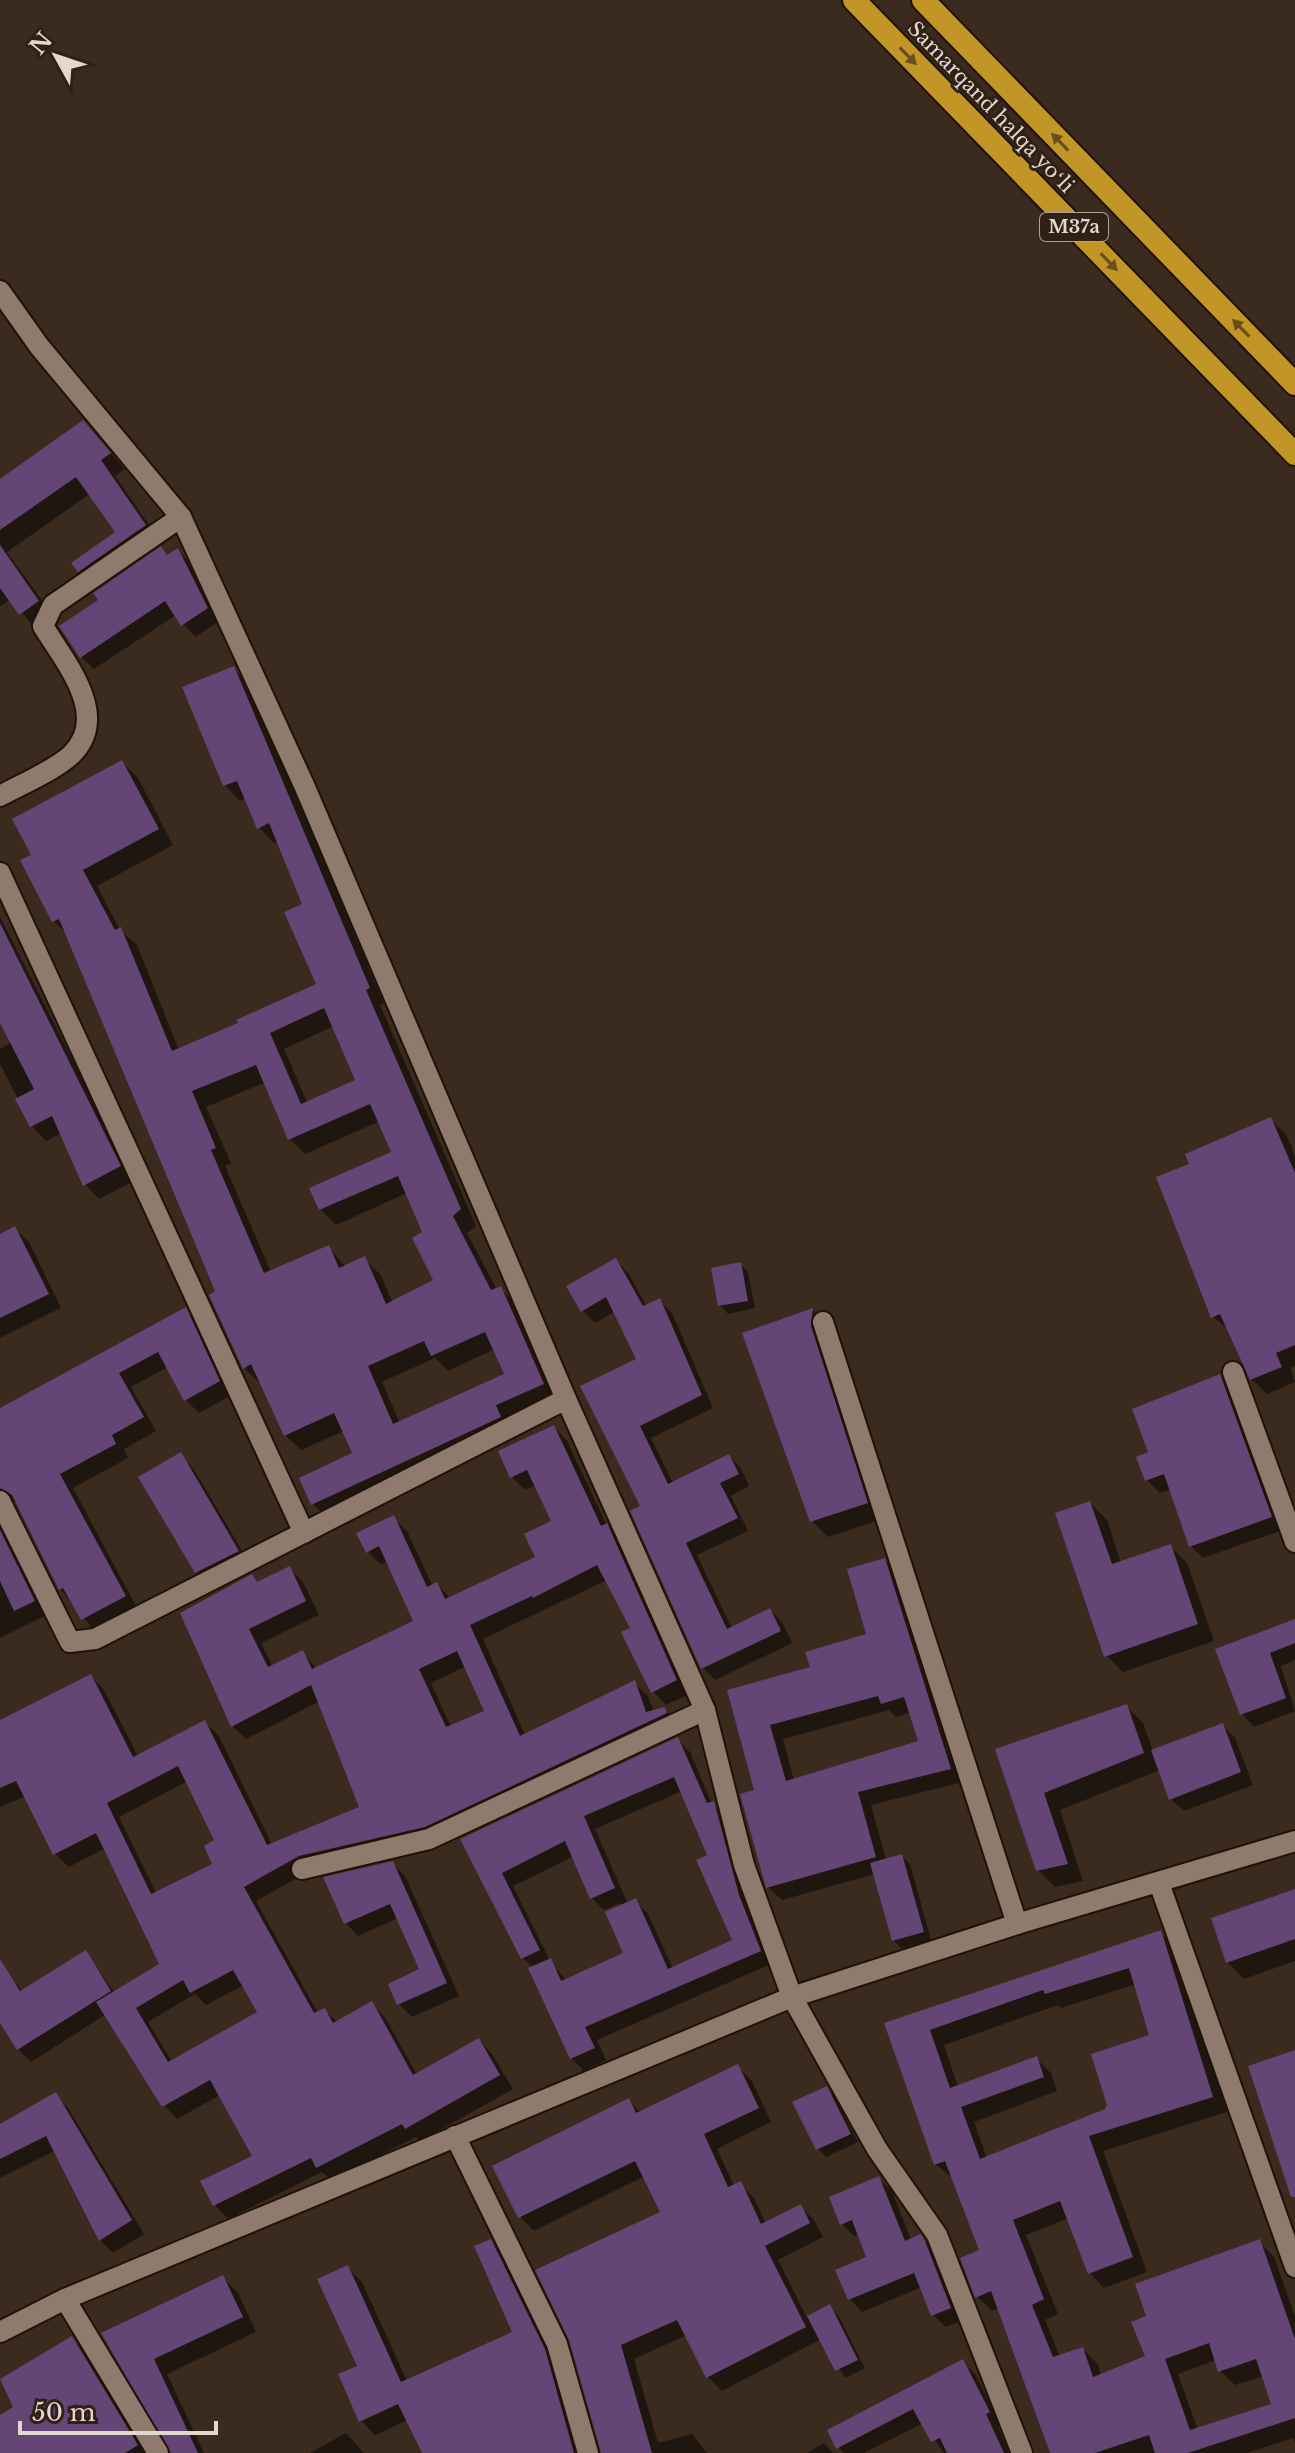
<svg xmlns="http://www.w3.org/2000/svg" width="1295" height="2453" font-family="'Libre Baskerville',serif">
	<rect width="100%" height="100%" fill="#3b2a1e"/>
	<g fill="#0007" fill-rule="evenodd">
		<path d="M83 422 125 469 115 476 161 542 95 586 80 571 118 533 91 493 7 552 54 617 36 629 11 599 0 606V481Z"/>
		<path d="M161 549 168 556 178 550 190 563 220 621 195 637 176 615 94 669 81 657 101 601Z"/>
		<path d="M233 668 249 684 384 1004 380 1005 476 1226 467 1233 497 1290 500 1288 516 1304 558 1399 328 1519 313 1504 355 1454 344 1431 301 1450 285 1435 260 1383 244 1368 217 1292 69 936 54 921 34 856 122 762 138 778 173 845 97 886 120 930 137 945 179 1050 241 1024 319 985 305 905 279 841 274 843 259 827 246 798 240 801 225 785ZM334 1026 358 1081 308 1104 284 1049ZM266 1082 290 1139 305 1154 380 1121 394 1153 320 1209 336 1225 407 1193 424 1233 436 1280 393 1303 380 1274 364 1259 346 1267 328 1247 271 1272 225 1166 231 1163 206 1107ZM495 1349 507 1375 400 1423 382 1382 435 1358 448 1371Z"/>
		<path d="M0 917 134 1181 99 1199 85 1184 62 1133 46 1141 32 1126 0 1064V1049L12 1042 0 1018Z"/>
		<path d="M1270 1119 1286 1134 1295 1156V1366L1290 1368 1295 1382 1267 1394 1251 1379 1230 1331 1212 1316 1192 1165Z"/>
		<path d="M15 1229 29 1242 61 1308 0 1338V1236Z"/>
		<path d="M616 1260 628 1273 647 1307 660 1301 672 1313 713 1408 651 1438 673 1483 728 1456 741 1468 749 1486 731 1496 748 1531 697 1555 732 1629 770 1610 782 1622 792 1643 715 1680 703 1668 642 1507 583 1387 638 1360 614 1312 595 1323 582 1310Z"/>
		<path d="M740 1264 748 1272 755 1308 728 1314 720 1305Z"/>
		<path d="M185 1310 199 1323 232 1395 199 1413 186 1400 168 1367 131 1387 156 1431 124 1449 128 1458 73 1488 138 1610 96 1633 60 1589 17 1502H9L47 1615 0 1638V1411Z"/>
		<path d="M813 1310 828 1325 882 1519 828 1537 812 1521 744 1335Z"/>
		<path d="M1220 1376 1233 1389 1283 1530 1203 1558 1190 1545 1171 1489 1160 1493 1147 1480 1139 1458 1151 1453Z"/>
		<path d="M554 1427 567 1441 606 1524 620 1539 690 1694 666 1705 653 1691 633 1629 607 1580 483 1639 525 1735 634 1683 648 1696 654 1712 664 1709 678 1723 439 1840 313 1869 256 1901 318 2013 325 2010 338 2023 371 2004 385 2017 417 2075 479 2040 492 2054 513 2089 420 2141 416 2137 331 2180 322 2172 228 2219 215 2205 203 2182 255 2157 220 2095 177 2119 164 2105 105 2015 31 2062 18 2049 0 2012V1971L4 1969 23 1992 86 1953 115 1993 162 1965 106 1848 69 1867 55 1854 26 1796 0 1807V1723L91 1676 104 1690 138 1756 205 1722 219 1736 272 1845 362 1808 320 1701 246 1739 232 1726 251 1576 259 1584 289 1568 303 1582 319 1615 261 1643 273 1667 302 1652 317 1669 416 1622 388 1561 381 1565 367 1551 393 1518 407 1531 433 1587 437 1585 451 1599 538 1558 554 1522 536 1485 525 1490 512 1477ZM466 1666 486 1712 451 1727 431 1683ZM188 1781 217 1841 215 1865 156 1893 119 1817ZM244 1985 259 2013 172 2062 148 2022 195 1994 206 2005Z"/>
		<path d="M180 1455 193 1468 250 1564 209 1585 197 1572 141 1478Z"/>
		<path d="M1090 1503 1107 1520 1121 1563 1170 1546 1187 1563 1214 1641 1123 1672 1106 1655Z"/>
		<path d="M885 1560 898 1574 963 1782 871 1805 886 1860 902 1856 910 1864 931 1940 901 1948 893 1940 875 1874 782 1900 768 1887 756 1791 729 1691 812 1668 869 1635ZM889 1710 896 1717 911 1712 920 1743 794 1781 783 1739Z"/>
		<path d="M1295 1621V1660L1281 1666 1295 1711 1254 1727 1242 1714 1218 1650Z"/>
		<path d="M1126 1706 1143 1723 1153 1751 1222 1725 1235 1738 1253 1785 1184 1811 1171 1799 1160 1770 1060 1810 1083 1881 1055 1887 1038 1870 998 1750Z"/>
		<path d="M677 1739 690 1752 712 1804 727 1816 773 1963 597 2040 606 2060 584 2071 571 2058 533 1968 523 1958 463 1840ZM682 1791 709 1856 734 1941 673 1969 648 1914 635 1901 628 1904 595 1829ZM574 1856 592 1898 604 1910 621 1903 626 1954 567 1981 550 1961 513 1886Z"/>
		<path d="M392 1863 405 1876 459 1996 412 2017 399 2004 422 1970 398 1918 358 1936 346 1923Z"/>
		<path d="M1295 1891V1961L1244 1979 1227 1962Z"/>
		<path d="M1160 1932 1175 1947 1227 2112 1103 2151 1147 2272 1104 2288 1090 2273 1069 2218 1026 2235 1058 2314 1045 2320 1060 2357 1083 2349 1098 2364 1101 2376 1147 2357 1149 2317 1259 2242 1274 2257 1295 2316V2444L1293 2438 1247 2453H1050L999 2308 992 2311 977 2297 982 2251 953 2178 935 2164 886 2024ZM1136 1984 1152 2036 1107 2111 987 2158 974 2122 1057 2091 1051 2073 1036 2058 958 2087 944 2045 1058 2005 1061 2008ZM1216 2360 1220 2371 1235 2385 1264 2376 1273 2405 1198 2430 1178 2374Z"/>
		<path d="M738 2067 752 2081 771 2122 717 2149 734 2186 740 2184 754 2198 766 2224 800 2206 814 2220 823 2237 778 2260 807 2318 830 2307 838 2315 865 2368 845 2378 821 2339 722 2391 708 2377 687 2335 634 2359 658 2443 692 2434 707 2453H605L571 2339 663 2213 645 2176 534 2231 520 2217 628 2100 641 2113Z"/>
		<path d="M827 2089 835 2097 858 2142 826 2157 818 2148Z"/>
		<path d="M55 2094 68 2108 144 2234 113 2253 100 2240 55 2151 0 2178V2126Z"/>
		<path d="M879 2179 892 2191 911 2240 920 2236 933 2249 963 2320 946 2327 933 2315 922 2287 862 2312 850 2299 838 2271 869 2258 860 2234 854 2236 842 2224Z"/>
		<path d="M490 2241 505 2255 558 2365 584 2453H424L408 2420 375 2435 361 2420 348 2268 362 2282 407 2381 515 2333Z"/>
		<path d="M223 2278 238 2293 256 2332 167 2374 204 2453H171L103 2334Z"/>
		<path d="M72 2338 85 2352 146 2453H0V2417L16 2408Z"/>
		<path d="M962 2362 975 2374 1001 2425 998 2427 1009 2453H944L923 2423 864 2453H844L838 2447Z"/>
		<path d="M346 2433 364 2453H310Z"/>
		<path d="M824 2443 833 2453H807Z"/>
	</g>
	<g fill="#634676" fill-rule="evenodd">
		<path d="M83 420 111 453 101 460 146 525 78 572 71 563 115 532 76 477 0 530V479Z"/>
		<path d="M0 545 39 601 19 615 0 588Z"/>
		<path d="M161 546 167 555 178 548 208 608 181 626 165 601 80 658 59 626 98 600 93 593Z"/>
		<path d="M234 666 370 988 366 990 461 1209 453 1216 491 1290 501 1286 544 1384 496 1405 501 1417 311 1505 299 1478 352 1453 334 1413 284 1436 251 1364 243 1369 209 1295 215 1291 59 919 52 922 20 860 31 855 12 819 122 760 159 829 83 870 115 930 121 927 172 1051 238 1023 236 1020 316 984 284 912 302 904 269 823 257 829 237 781 223 786 182 687ZM324 1008 355 1080 301 1104 270 1033ZM256 1065 288 1140 370 1104 391 1152 309 1188 319 1210 398 1176 422 1232 412 1238 433 1280 386 1304 365 1256 339 1268 329 1245 264 1273 211 1150 216 1148 192 1091ZM485 1332 504 1374 393 1424 368 1366 424 1341 431 1356Z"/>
		<path d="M0 923 121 1166 83 1186 52 1116 30 1127 15 1099 34 1089 0 1023Z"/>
		<path d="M1271 1117 1295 1173V1345L1276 1353 1282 1367 1250 1380 1220 1314 1211 1318 1156 1177 1189 1164 1185 1154Z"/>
		<path d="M15 1226 49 1294 0 1318V1234Z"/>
		<path d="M616 1258 643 1306 660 1298 702 1395 640 1426 668 1484 729 1454 739 1474 720 1483 738 1518 686 1543 727 1629 770 1608 781 1631 701 1669 630 1511 640 1506 580 1386 636 1359 606 1297 581 1312 566 1286Z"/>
		<path d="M741 1262 748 1301 718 1306 711 1268Z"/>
		<path d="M186 1307 220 1381 184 1401 158 1352 119 1373 144 1417 112 1435 116 1444 60 1474 126 1596 81 1620 63 1588 59 1590 12 1495 0 1488V1408Z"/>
		<path d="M813 1308 811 1326 868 1503 810 1522 742 1333Z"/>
		<path d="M1220 1374 1272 1517 1189 1547 1164 1474 1145 1481 1136 1457 1148 1452 1132 1409Z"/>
		<path d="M554 1425 601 1526 607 1523 677 1680 651 1693 621 1632 630 1628 597 1565 533 1598 532 1596 470 1625 520 1736 635 1680 646 1712 665 1707 667 1713 425 1827 299 1856 244 1887 314 2013 325 2008 333 2023 372 2001 413 2075 479 2038 500 2075 405 2129 402 2124 316 2168 311 2158 213 2206 200 2181 252 2156 210 2080 162 2107 96 2002 159 1964 96 1833 53 1855 16 1781 0 1788V1720L91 1674 133 1757 205 1720 267 1845 359 1807 311 1685 231 1727 180 1613 252 1574 257 1582 290 1566 306 1601 249 1629 268 1667 303 1650 312 1669 413 1621 379 1546 366 1553 356 1533 394 1515 427 1587 437 1582 445 1599 535 1557 524 1534 551 1521 527 1470 510 1478 498 1451ZM457 1651 484 1711 446 1727 419 1669ZM178 1766 214 1840 204 1846 212 1864 151 1894 107 1803ZM233 1970 257 2012 168 2062 136 2008 183 1980 190 1993Z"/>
		<path d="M181 1452 239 1551 195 1573 138 1477Z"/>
		<path d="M1090 1501 1112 1564 1171 1544 1198 1624 1104 1657 1055 1513Z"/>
		<path d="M0 1530 35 1601 14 1611 0 1581Z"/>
		<path d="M885 1558 951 1769 858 1792 876 1857 766 1888 740 1794 754 1790 727 1690 810 1667 805 1652 866 1634 847 1569ZM878 1696 881 1704 904 1697 918 1741 786 1781 770 1725Z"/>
		<path d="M1295 1619V1643L1270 1653 1286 1698 1240 1715 1215 1649Z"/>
		<path d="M1127 1704 1144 1753 1044 1793 1068 1864 1036 1871 995 1749Z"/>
		<path d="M1223 1723 1241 1772 1169 1800 1151 1750Z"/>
		<path d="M678 1737 707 1803 714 1801 739 1895 761 1951 585 2027 595 2048 570 2059 528 1968 551 1958 561 1981 623 1953 605 1912 636 1898 668 1969 732 1940 696 1860 707 1855 674 1777 584 1816 615 1888 590 1899 565 1841 502 1873 540 1950 521 1959 460 1839Z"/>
		<path d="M902 1854 924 1932 892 1941 870 1863Z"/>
		<path d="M393 1861 447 1983 397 2005 388 1984 419 1969 390 1904 344 1924 323 1877Z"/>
		<path d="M1295 1889V1939L1226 1963 1211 1918Z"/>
		<path d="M1161 1930 1213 2097 1089 2136 1133 2257 1088 2274 1060 2201 1013 2220 1044 2299 1032 2305 1053 2357 1083 2347 1093 2377 1145 2356 1131 2322 1146 2316 1135 2284 1260 2239 1295 2339V2418L1188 2453H1155L1149 2435 1095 2453H1050L991 2291 975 2298 960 2258 979 2250 945 2161 934 2165 884 2023ZM1129 1968 1149 2035 1091 2054 1107 2105 1105 2109 980 2159 961 2107 1044 2077 1037 2056 950 2088 930 2030 1043 1990 1045 1994ZM1209 2343 1218 2372 1256 2359 1271 2404 1190 2430 1165 2359Z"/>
		<path d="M86 1950 111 1991 17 2050 0 2023V1959L20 1991Z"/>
		<path d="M1295 2050V2197H1291L1248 2066Z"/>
		<path d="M738 2064 759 2108 704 2134 728 2187 741 2181 761 2224 801 2204 810 2223 765 2246 806 2327 706 2378 677 2320 621 2345 652 2453H601L569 2340 535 2270 660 2212 635 2161 518 2218 492 2166 629 2098 636 2113Z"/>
		<path d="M827 2086 851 2134 816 2150 792 2102Z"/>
		<path d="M56 2092 132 2220 99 2241 46 2136 0 2159V2124Z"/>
		<path d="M879 2176 905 2241 921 2234 925 2241 951 2308 931 2316 914 2273 848 2300 835 2270 866 2257 852 2220 840 2225 829 2197Z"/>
		<path d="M491 2239 545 2349 574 2453H422L398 2404 359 2422 338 2374 357 2366 317 2279 348 2265 401 2382 512 2332 474 2246Z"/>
		<path d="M223 2275 243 2317 154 2359 198 2453H171L101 2333Z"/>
		<path d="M830 2304 858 2360 835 2371 807 2316Z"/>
		<path d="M72 2336 138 2445 125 2453H0V2415L13 2407 0 2379Z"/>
		<path d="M963 2359 990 2412 986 2414 1004 2453H947L940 2438 931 2442 913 2409 836 2449 827 2430Z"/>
	</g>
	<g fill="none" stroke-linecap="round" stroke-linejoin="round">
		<g stroke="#211207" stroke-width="24">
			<g id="minor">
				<path d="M0 291 39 346 181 517 304 785 566 1399 705 1710 744 1865 792 1997 877 2149 937 2235 1022 2453"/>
				<path d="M0 796C20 785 55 770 71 755 112 716 64 661 43 626L53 605 181 517"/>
				<path d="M0 873 304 1533"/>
				<path d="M823 1322 1017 1924"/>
				<path d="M1233 1372 1295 1542"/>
				<path d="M0 1501 70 1642 95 1639 566 1399"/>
				<path d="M302 1869 429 1839 705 1710"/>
				<path d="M1159 1883 1295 2267"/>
				<path d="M455 2136 557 2344 588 2453"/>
				<path d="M65 2299 158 2453"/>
			</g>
		</g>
		<g stroke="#211207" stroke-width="24">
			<path id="secondary" d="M0 2332 65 2299 792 1997 1017 1924 1295 1841"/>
		</g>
		<g stroke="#211207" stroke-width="26">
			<g id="trunk">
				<path d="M854 0 1295 454"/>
				<path d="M923 0 1295 384"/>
			</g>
		</g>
		<use href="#minor" stroke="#8f7b6e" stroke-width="20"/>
		<use href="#secondary" stroke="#8f7b6e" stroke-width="20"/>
		<use href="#trunk" stroke="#c29626" stroke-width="22"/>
	</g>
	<defs><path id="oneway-solid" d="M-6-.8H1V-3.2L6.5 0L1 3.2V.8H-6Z" transform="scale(2)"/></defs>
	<g fill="#6a4f1c">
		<use href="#oneway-solid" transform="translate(908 56) rotate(46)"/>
		<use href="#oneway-solid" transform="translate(1060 142) rotate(-134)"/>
		<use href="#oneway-solid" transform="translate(1109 262) rotate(46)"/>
		<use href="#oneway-solid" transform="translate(1241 328) rotate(-134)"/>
	</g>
	<g text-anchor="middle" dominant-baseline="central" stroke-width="6" stroke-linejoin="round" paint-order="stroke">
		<rect fill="#302015" stroke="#ada198" stroke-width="2" x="1040" y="213" width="68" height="28" rx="6"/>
		<g font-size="18" font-weight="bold" fill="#e3d8d0">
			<text x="1074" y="227">M37a</text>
		</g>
		<g font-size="20" fill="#e3d8d0" stroke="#302015">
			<text transform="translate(991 107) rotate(46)">Samarqand halqa yoʻli</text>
		</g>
	</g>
	<g transform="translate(56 56) rotate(310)" stroke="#302015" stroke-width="6" paint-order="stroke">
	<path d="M0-6L14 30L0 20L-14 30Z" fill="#e3d8d0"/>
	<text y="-12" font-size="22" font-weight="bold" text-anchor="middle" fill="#e3d8d0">N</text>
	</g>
	<path d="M20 2421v12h196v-12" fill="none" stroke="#e3d8d0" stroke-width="4"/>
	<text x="32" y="2421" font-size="24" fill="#e3d8d0" stroke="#302015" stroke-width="6" paint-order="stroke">50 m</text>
</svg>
